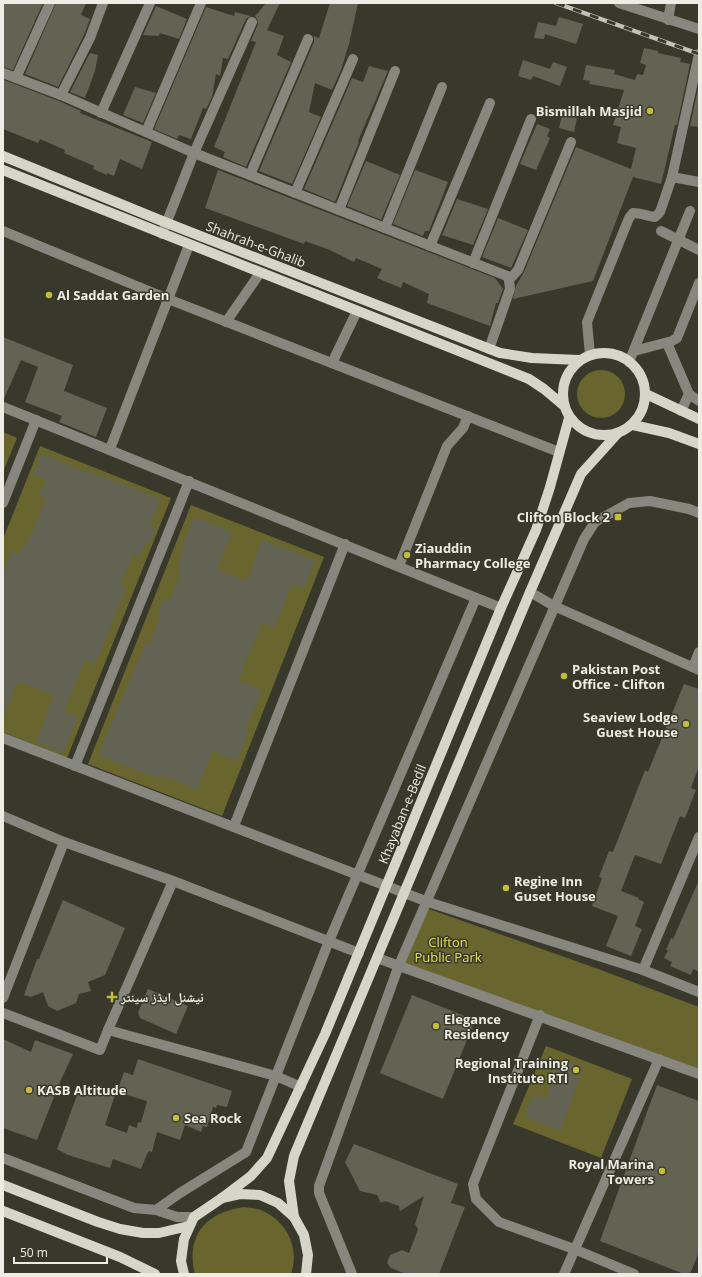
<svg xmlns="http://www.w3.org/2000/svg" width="702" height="1277" font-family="'Open Sans','Noto Naskh Arabic',sans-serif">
	<rect width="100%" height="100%" fill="#39392b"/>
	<g fill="#68662e">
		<circle cx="601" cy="394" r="24"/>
		<path d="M3 432 17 438 3 472Z"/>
		<path d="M40 446 171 498 67 758 3 732V539Z"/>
		<path d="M191 505 324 557 222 816 88 764Z"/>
		<path d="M426 908 601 970 699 1007V1071L400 965Z"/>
		<path d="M546 1046 632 1079 601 1158 513 1124Z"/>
		<path d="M244 1207C250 1208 257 1208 263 1211 287 1222 300 1248 291 1274H195C185 1235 207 1212 244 1207Z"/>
	</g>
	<g fill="#636354">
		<path d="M3 3H43L13 70 3 67Z"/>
		<path d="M56 3H86L81 15 90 19 84 35 58 87 25 74Z"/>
		<path d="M266 3H280L267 30 284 36 277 55 291 62 246 167 223 157 225 152 214 147 256 42 251 41 258 24 257 19 255 16 256 14H257Z"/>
		<path d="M330 3H358L349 44 341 70 332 90 315 83 309 112 321 117 292 184 259 171 314 42V36L319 38Z"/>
		<path d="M156 6 187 19 179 39 160 33 159 36 143 35Z"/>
		<path d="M206 7 234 16 235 12 251 16 246 19 228 59 223 58 220 76 216 74 212 97 206 109 203 108 191 139 179 135 177 139 154 129Z"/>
		<path d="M559 17 583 24 576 44 545 34 544 39 534 38 538 22 556 26Z"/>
		<path d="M644 48 658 51V53L681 58 680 62 690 64 677 125H675L661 184 633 177 593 281 513 299 516 286 524 272 576 147 631 169 636 148 617 143 621 127 613 125 624 90 589 84 590 81 583 80 586 65 615 70 614 74 635 80 637 74 643 75 646 65 640 63Z"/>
		<path d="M90 53 98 55 95 71 85 98 70 92Z"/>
		<path d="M523 60 550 69 553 62 567 67 560 86 533 76 531 80 518 76Z"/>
		<path d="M369 66 388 71 358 141 359 142 335 202 304 189 352 78 363 82Z"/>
		<path d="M4 80 59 101 81 111 80 113 152 142 142 169 120 159 114 176 107 173V175L93 169 94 166 64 153 65 150 40 139 38 143 3 129Z"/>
		<path d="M699 84V127L690 126Z"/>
		<path d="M135 87 156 93 143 123 123 115Z"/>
		<path d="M562 115 577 118 574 132 559 128Z"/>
		<path d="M537 124 550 129 547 136 550 138 536 170 520 164Z"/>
		<path d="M366 161 400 175 381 220 347 206Z"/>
		<path d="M218 170 495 278 503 289 498 303H496L490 326 427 303 429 294 403 282 401 288 377 278 382 269 356 258 354 262 330 250 305 241 304 244 205 208Z"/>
		<path d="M415 170 448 182 429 231H425L423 236 393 224Z"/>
		<path d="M457 199 488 209 473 245 442 235Z"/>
		<path d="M498 218 528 230 511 268 482 257Z"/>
		<path d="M3 337 73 365 64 391 107 408 96 437 59 422 62 416 25 402 38 367 21 360 3 401Z"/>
		<path d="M42 454 85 472 86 470 160 499 150 524 156 527 150 543 146 541 140 556 133 553 120 586 126 588 95 664 85 660 64 711 78 717 63 753 36 742 54 696 21 682 20 684 17 683 3 718V572L12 551 20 554 23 545 26 546 46 498 39 496 46 480 33 475Z"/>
		<path d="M194 517 232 532 217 570 242 580 247 581 262 540 315 561 304 588 292 584 274 628 262 623 238 680 262 690 245 730 248 731 237 761 212 751 197 790 162 775 160 779 98 755 146 642 150 644 161 615 157 614 163 599 169 601 180 575 177 574 181 565 178 563 183 551H181Z"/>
		<path d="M684 684 699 689V766L691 788 696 790 685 818 680 816 661 864 635 855 621 891 639 898 638 899 644 902 635 926 642 929 631 956 606 946 618 916 592 906 602 878 599 877 609 851 613 852 645 770 648 772Z"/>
		<path d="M699 880V972L693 969 691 975 670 966 672 962 664 958 668 950H666L671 938 673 939Z"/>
		<path d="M63 900 125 928 105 975 88 982 91 991 79 994 76 1003 57 1011 48 1006 43 992 31 997 24 995 37 959H39Z"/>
		<path d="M148 989 188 1006 176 1034 140 1018 138 1012Z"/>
		<path d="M412 995 475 1020 443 1099 380 1073Z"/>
		<path d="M3 1039 31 1052 35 1040 73 1054 60 1082 37 1140 3 1128Z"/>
		<path d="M138 1059 232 1091 227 1107 217 1105 216 1108 213 1107 207 1127 203 1126 201 1132 185 1125 180 1140 157 1132 152 1152 149 1151 147 1154 141 1169 113 1159 110 1168 68 1155 57 1149 79 1090 94 1094 96 1089 115 1095 105 1125 127 1133 129 1125 137 1128 138 1122 141 1123 147 1101 117 1092 124 1072 133 1075Z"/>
		<path d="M568 1062 583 1068 560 1131 524 1116 533 1095 546 1099 557 1068Z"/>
		<path d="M657 1085 699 1101V1252L690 1274H684L600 1241Z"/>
		<path d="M354 1144 458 1184 451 1203 465 1207 439 1274H406L391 1268 387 1263 390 1255 402 1250 409 1253 418 1229 415 1224 424 1196 400 1211 399 1206 385 1201 381 1203 377 1195 360 1191 345 1162Z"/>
	</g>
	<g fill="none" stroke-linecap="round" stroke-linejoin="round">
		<g stroke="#878780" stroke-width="10">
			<path d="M619 3 699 29"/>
			<path d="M668 20 671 3"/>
			<path d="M3 73 61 95 194 153 507 276 509 280 510 289 489 349"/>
			<path d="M16 78 50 3"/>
			<path d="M61 95 90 38 103 3"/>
			<path d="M101 113 150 3"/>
			<path d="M146 132 201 3"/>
			<path d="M250 175 308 39"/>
			<path d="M672 177 699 54"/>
			<path d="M295 193 353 59"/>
			<path d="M339 210 395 71"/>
			<path d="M385 228 442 87"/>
			<path d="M3 231 168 299 559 452"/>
			<path d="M661 231 699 250"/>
			<path d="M162 234 194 153 252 22"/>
			<path d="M430 246 490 103"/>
			<path d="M473 263 531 119"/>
			<path d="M509 280 518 270 571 142"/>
			<path d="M226 322 260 273"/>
			<path d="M667 343 689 394 699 401"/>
			<path d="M634 351 672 341 677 338 699 283"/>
			<path d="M590 355 587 322 629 218 633 213C641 213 647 216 655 217L660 212 672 177 699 182"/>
			<path d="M629 362 690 211"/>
			<path d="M332 363 357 311"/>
			<path d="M3 407 501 608"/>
			<path d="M681 411 689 394"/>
			<path d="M110 449 189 245"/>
			<path d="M3 503 36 420"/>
			<path d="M399 566 447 446 463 428 468 416"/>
			<path d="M530 592 554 606 699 670"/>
			<path d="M693 667 699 652"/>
			<path d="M3 738 428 902 643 970 699 992"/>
			<path d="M75 766 189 481"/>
			<path d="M3 816 64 842 173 881 359 953"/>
			<path d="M234 826 345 544"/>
			<path d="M377 958 699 1074"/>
			<path d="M643 970 699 837"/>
			<path d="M3 998 64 842"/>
			<path d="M3 1013 100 1050 108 1030 276 1076 301 1087"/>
			<path d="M540 1015 473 1184 476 1199 499 1222 574 1249 634 1274"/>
			<path d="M108 1030 173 881"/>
			<path d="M3 1158 134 1208 156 1210 180 1193 246 1152 329 941 476 598"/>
			<path d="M156 1210 177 1217H194"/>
			<path d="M352 1274 319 1193V1186L399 965 584 539 595 522 629 503 650 501 689 509 699 513"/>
			<path d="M564 1274 659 1059"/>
		</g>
		<g stroke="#d6d6c8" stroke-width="10">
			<path d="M3 156 167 223 500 353 532 358 579 360"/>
			<path d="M3 170 529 379 544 389 563 405"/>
			<circle cx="604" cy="394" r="41"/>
			<path d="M646 394 699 419"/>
			<path d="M633 425 669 433 699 444"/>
			<path d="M3 1185 98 1222 120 1229 143 1233H159L189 1226"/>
			<path d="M222 1198 251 1176 267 1158 325 1034 501 608 536 530 550 487 569 418"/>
			<path d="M3 1211 120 1257 155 1274"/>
			<path d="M294 1217 289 1181 294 1156 530 592 581 474 618 433"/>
			<path d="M184 1274 181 1261 184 1239 194 1217 222 1198 240 1194 260 1195 278 1203 294 1217 304 1235 308 1255 306 1274"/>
		</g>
		<g stroke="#c2c2b8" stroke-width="4.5">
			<path id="rail" d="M556 3 699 54"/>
		</g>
		<use href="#rail" stroke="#39392b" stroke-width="3" stroke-dasharray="9" stroke-linecap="butt"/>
	</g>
	<g fill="#c2bd3f" stroke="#39392b" stroke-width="1.5">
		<circle cx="650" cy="111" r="4"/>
		<circle cx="49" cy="295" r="4"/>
		<rect x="614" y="513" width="8" height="8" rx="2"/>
		<circle cx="407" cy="555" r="4"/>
		<circle cx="564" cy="676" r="4"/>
		<circle cx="686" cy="724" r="4"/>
		<circle cx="506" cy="888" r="4"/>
		<path d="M110 991h4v4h4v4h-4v4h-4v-4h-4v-4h4z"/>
		<circle cx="436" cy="1026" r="4"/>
		<circle cx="576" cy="1070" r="4"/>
		<circle cx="29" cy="1090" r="4"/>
		<circle cx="176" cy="1118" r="4"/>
		<circle cx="662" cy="1171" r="4"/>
	</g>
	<g text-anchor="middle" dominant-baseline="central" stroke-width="3" stroke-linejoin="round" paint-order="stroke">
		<g font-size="13" font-weight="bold" fill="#edede5" stroke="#39392b" text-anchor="start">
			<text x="642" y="111" text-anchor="end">Bismillah Masjid</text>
			<text x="57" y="295">Al Saddat Garden</text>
			<text x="610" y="517" text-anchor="end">Clifton Block 2</text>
			<text x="415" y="548">Ziauddin<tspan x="415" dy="15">Pharmacy College</tspan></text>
			<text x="572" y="669">Pakistan Post<tspan x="572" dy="15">Office - Clifton</tspan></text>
			<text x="678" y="717" text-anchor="end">Seaview Lodge<tspan x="678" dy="15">Guest House</tspan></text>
			<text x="514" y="881">Regine Inn<tspan x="514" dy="15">Guset House</tspan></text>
			<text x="121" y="997">نیشنل ایڈز سینٹر</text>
			<text x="444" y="1019">Elegance<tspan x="444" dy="15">Residency</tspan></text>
			<text x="568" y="1063" text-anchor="end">Regional Training<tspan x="568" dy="15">Institute RTI</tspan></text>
			<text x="37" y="1090">KASB Altitude</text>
			<text x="184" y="1118">Sea Rock</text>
			<text x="654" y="1164" text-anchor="end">Royal Marina<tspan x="654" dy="15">Towers</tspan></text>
		</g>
		<g font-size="13" fill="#edede5" stroke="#39392b">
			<text transform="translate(256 244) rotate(21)">Shahrah-e-Ghalib</text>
			<text transform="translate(402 814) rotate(-68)">Khayaban-e-Bedil</text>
		</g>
		<g font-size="13" fill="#e5e158" stroke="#39392b">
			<text x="448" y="942">Clifton<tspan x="448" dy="15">Public Park</tspan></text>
		</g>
	</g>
	<rect width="702" height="1277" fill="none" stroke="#edede5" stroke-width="8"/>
	<path d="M14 1257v6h93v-6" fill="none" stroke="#edede5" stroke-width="2"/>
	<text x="20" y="1257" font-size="12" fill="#edede5" stroke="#39392b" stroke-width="3" paint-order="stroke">50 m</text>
</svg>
